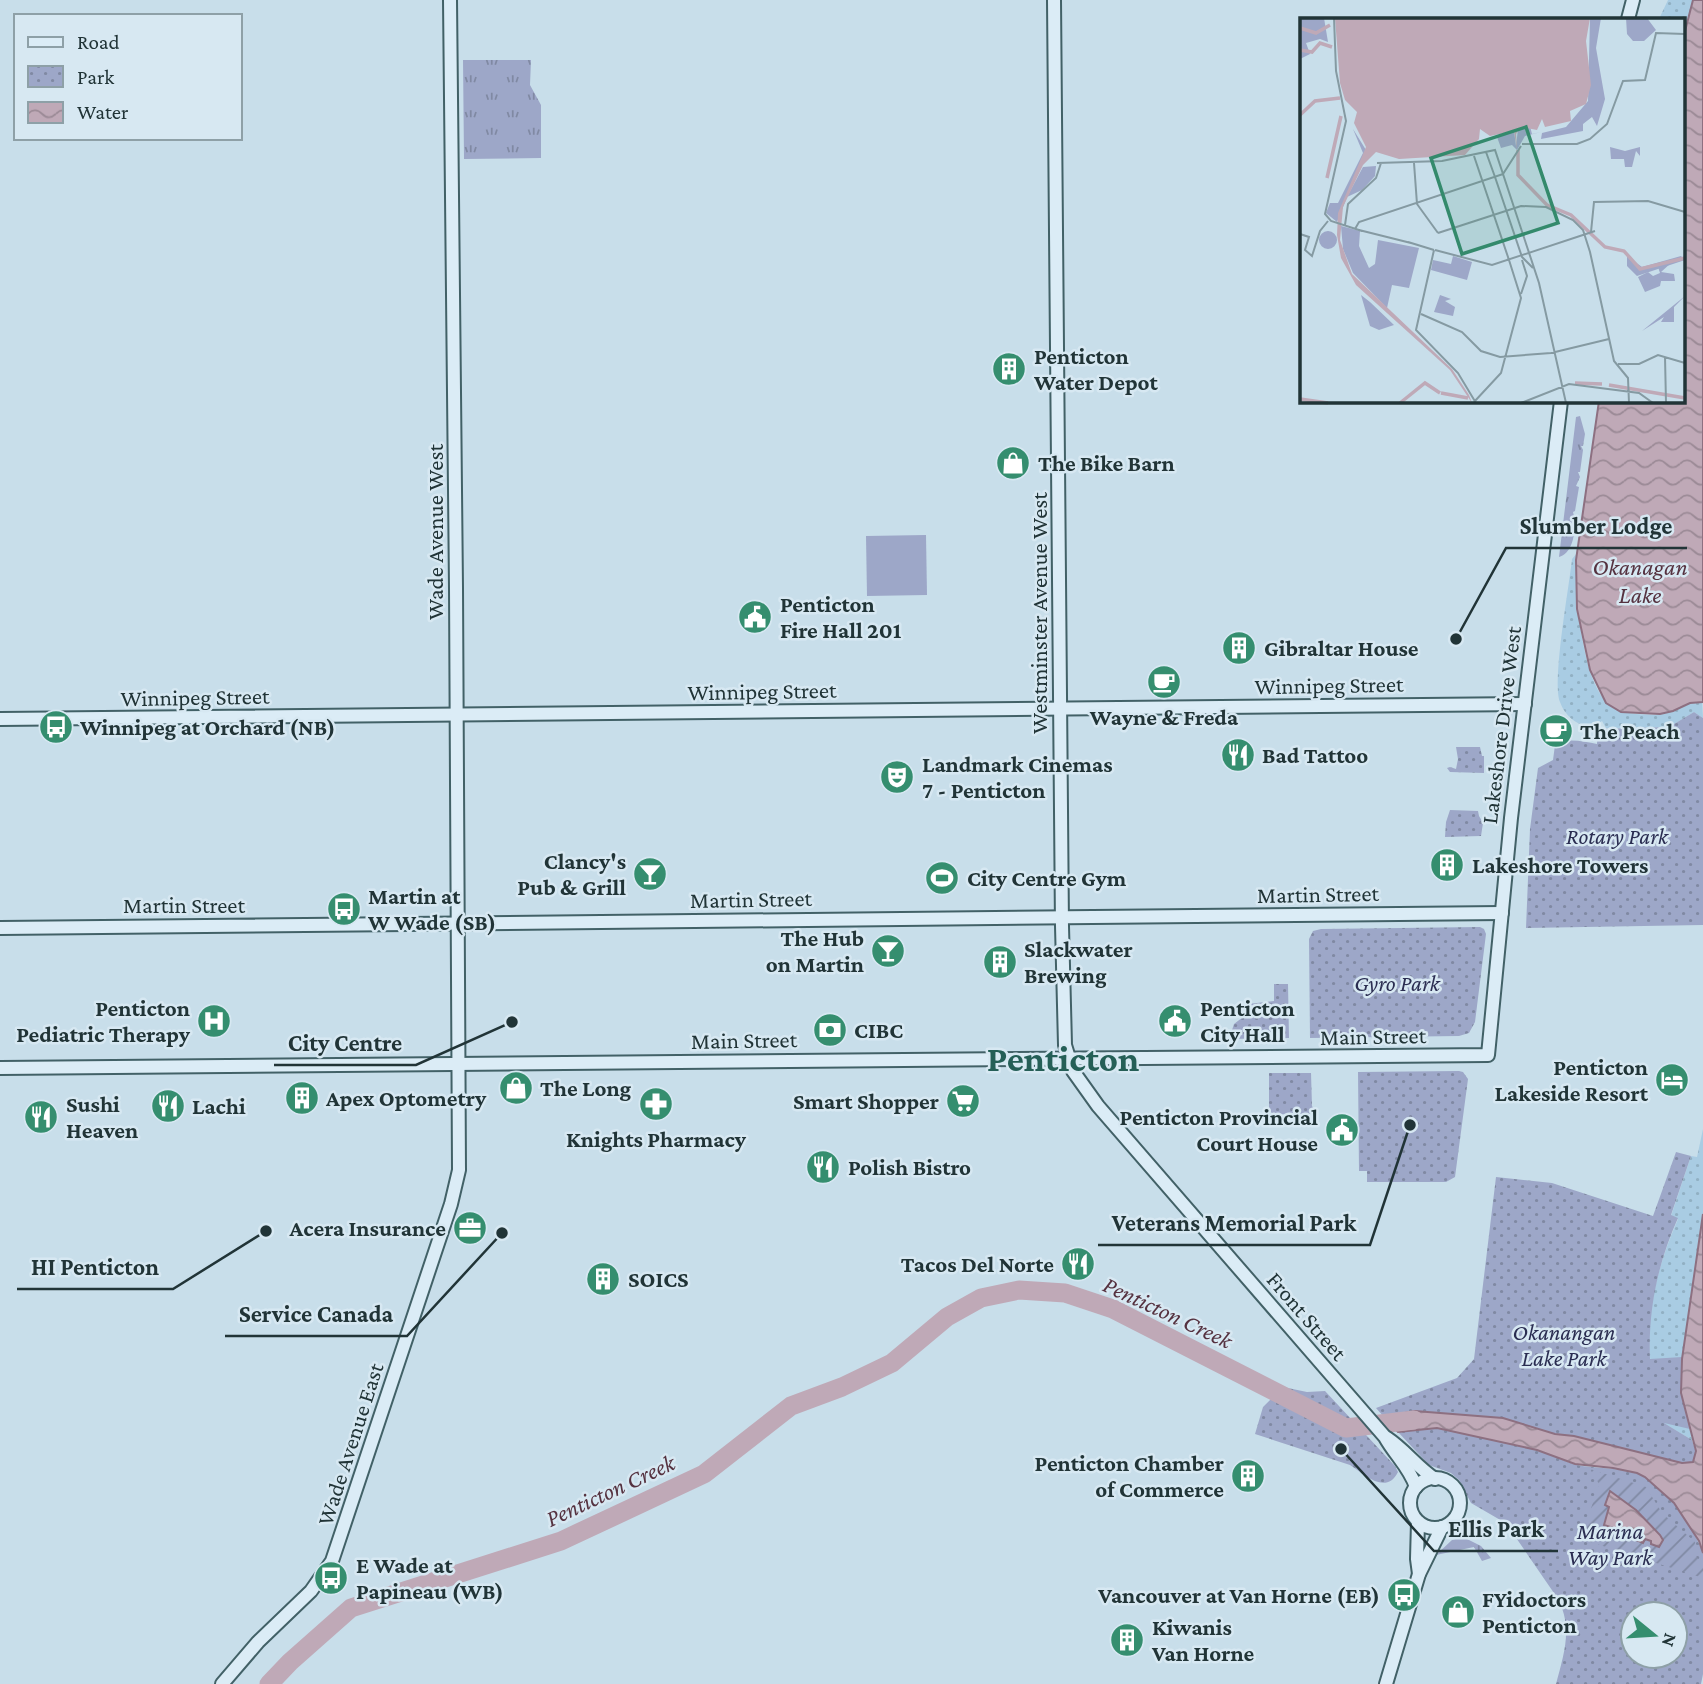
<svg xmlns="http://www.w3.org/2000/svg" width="1703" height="1684" font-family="'Crimson Pro',serif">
	<defs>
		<pattern id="grass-tufts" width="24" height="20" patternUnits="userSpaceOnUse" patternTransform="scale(1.75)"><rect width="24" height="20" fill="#9da7c8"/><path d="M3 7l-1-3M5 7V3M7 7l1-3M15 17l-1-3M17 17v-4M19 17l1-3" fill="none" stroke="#8089a3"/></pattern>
		<pattern id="sand-dots" width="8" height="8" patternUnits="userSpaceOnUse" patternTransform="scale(1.75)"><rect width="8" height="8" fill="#a9cce3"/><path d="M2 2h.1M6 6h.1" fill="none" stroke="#91b0c3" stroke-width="1.8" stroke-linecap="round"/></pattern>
		<pattern id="park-dots" width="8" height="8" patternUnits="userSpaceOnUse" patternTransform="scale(1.75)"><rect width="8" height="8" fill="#9da7c8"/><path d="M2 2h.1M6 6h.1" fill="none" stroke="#8089a3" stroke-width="1.8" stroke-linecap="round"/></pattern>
		<pattern id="garden-furrows" width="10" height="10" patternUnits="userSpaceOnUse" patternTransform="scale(1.75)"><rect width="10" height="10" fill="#9da7c8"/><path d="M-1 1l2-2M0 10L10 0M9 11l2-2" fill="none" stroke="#8089a3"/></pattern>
		<pattern id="water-waves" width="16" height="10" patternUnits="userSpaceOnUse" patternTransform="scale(1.75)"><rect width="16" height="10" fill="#bfa9b7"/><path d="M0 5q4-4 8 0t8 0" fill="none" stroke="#9b8a96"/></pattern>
	</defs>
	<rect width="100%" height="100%" fill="#c8deea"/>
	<g fill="url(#grass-tufts)">
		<path d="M463 60H531L530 85 541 105V158L464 159Z"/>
		<path d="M1580 416 1585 434 1583 446H1581L1583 450 1580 472H1578L1580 477 1576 486 1579 487 1575 511 1573 512C1576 523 1576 552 1559 557L1576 417Z"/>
		<path d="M1463 1537 1481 1546 1491 1558 1482 1561 1474 1547 1436 1555 1452 1540Z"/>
	</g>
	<g fill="url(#sand-dots)">
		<path d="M1668 0H1693L1684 35V19H1659Z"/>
		<path d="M1577 553C1575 588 1580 704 1623 712 1634 714 1649 716 1661 714 1675 710 1688 702 1702 701L1703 718 1694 712 1669 727 1606 728 1602 721 1596 725 1598 729C1581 727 1566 719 1560 702 1552 680 1569 588 1572 559Z"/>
		<path d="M1703 1129V1214L1682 1359 1681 1393 1689 1418 1692 1440 1662 1422C1658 1401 1652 1379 1650 1357 1646 1310 1659 1262 1678 1219L1671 1216 1691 1156 1697 1157Z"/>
	</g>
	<g fill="url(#park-dots)" fill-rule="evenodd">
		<path d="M1694 712 1703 718V925L1526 928 1530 829 1538 768 1553 760 1555 745C1566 737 1584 742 1597 744L1598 729 1669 727Z"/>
		<path d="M1456 747H1480L1482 756H1484V773L1450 772 1447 768 1450 767 1456 769 1458 759Z"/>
		<path d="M1450 810 1478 811 1479 816 1483 823 1481 836 1445 837 1446 822Z"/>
		<path d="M1480 927 1484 929 1486 934 1475 1022 1469 1033 1459 1036 1310 1038 1309 939 1313 931 1321 929Z"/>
		<path d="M1274 984H1288L1289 1038 1229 1039 1234 1024 1243 1017 1244 1010 1248 1004 1274 1001Z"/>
		<path d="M1459 1071 1463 1072 1468 1079 1455 1177 1446 1182H1367V1171H1359L1358 1072Z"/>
		<path d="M1269 1073H1311L1312 1106 1315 1112 1306 1115 1273 1114 1269 1110Z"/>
		<path d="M1676 1152 1691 1156 1671 1215 1678 1218C1658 1263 1648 1309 1650 1359L1682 1357 1681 1393 1690 1429 1664 1423 1692 1440 1697 1455 1693 1462 1682 1463 1574 1436 1555 1434 1503 1418 1415 1411 1384 1417 1376 1408 1457 1378 1474 1359 1496 1177 1552 1183 1653 1216Z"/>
		<path d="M1283 1387 1307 1392 1325 1391 1395 1466 1398 1472C1386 1496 1364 1474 1350 1465L1255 1434 1263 1407Z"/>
		<path d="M1437 1428C1470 1436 1504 1442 1537 1450 1551 1453 1564 1462 1577 1465 1596 1469 1616 1467 1635 1473 1663 1481 1693 1526 1703 1553V1674L1701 1684H1556C1564 1654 1574 1625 1556 1596L1510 1529 1502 1521 1471 1503 1459 1480 1451 1473 1429 1465 1398 1432ZM1633 1614H1675V1656H1633Z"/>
	</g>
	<path fill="url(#garden-furrows)" d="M1590 1469 1646 1487 1662 1513 1695 1542 1694 1554 1703 1565V1578L1581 1539 1599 1484Z"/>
	<path fill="#9da7c8" d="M926 535 927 595 867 596 866 536Z"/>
	<g fill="url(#water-waves)" stroke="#8d7081" stroke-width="2">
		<path d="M1693 0H1703V702L1690 703 1673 711 1660 714 1621 712 1606 703 1590 670 1577 609 1576 560 1599 401H1684V35Z"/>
		<path d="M1703 1214V1553L1699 1541 1674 1503 1645 1477 1637 1473 1613 1468 1575 1464 1537 1450 1437 1428 1398 1432 1384 1417 1415 1411 1503 1418 1555 1434 1574 1436 1682 1463 1693 1462 1696 1451 1681 1393 1682 1359Z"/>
		<path d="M1610 1491 1636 1510 1660 1535 1663 1540 1659 1547 1651 1544V1541L1645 1539 1643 1543 1620 1533V1530L1604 1525 1609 1507 1605 1505Z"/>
	</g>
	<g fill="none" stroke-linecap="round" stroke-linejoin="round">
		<path stroke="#bfa9b7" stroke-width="19" d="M269 1684 290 1662 351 1608 561 1541 704 1474 791 1406 842 1387 892 1363 947 1317 981 1298 1019 1290 1065 1293 1113 1309 1346 1428 1414 1420"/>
		<g stroke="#426167" stroke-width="16">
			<g id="secondary">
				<path d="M1054 0 1062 926 1065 1045 1073 1071 1098 1106 1385 1437C1395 1455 1410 1468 1416 1487"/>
				<path d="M1628 19 1633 0"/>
				<path d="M0 719 1525 704"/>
				<path d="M0 928 1502 913"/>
				<path d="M0 1068 1488 1055 1511 818 1561 401"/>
				<path d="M1387 1438C1405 1450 1417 1467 1435 1479"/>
				<circle cx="1435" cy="1503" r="25"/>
				<path d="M1418 1522 1417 1559 1419 1574"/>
				<path d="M222 1684 258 1642 311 1591 332 1561 451 1204 459 1170 456 588 450 0"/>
				<path d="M1386 1684 1419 1574 1442 1527"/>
			</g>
		</g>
		<use href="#secondary" stroke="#dbecf6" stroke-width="12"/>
	</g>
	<defs>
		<g id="building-disc" transform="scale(1.75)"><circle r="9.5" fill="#358e6f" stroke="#d7e8f2"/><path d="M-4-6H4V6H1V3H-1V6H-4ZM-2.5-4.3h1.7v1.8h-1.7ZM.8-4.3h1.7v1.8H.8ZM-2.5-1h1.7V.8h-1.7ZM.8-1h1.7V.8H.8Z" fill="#fff"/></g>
		<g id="shop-disc" transform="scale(1.75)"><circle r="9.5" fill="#358e6f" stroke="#d7e8f2"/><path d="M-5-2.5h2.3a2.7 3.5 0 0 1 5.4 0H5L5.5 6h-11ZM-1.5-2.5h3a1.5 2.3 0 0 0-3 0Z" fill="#fff"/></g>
		<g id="civic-disc" transform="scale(1.75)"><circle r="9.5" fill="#358e6f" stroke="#d7e8f2"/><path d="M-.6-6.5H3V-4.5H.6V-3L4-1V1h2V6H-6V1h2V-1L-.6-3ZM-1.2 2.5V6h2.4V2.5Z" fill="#fff"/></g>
		<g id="cafe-disc" transform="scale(1.75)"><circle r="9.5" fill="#358e6f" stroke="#d7e8f2"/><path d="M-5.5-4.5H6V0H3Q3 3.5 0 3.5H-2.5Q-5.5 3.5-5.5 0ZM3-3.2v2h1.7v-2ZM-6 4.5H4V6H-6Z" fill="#fff"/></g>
		<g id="bus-disc" transform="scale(1.75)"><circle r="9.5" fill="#358e6f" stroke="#d7e8f2"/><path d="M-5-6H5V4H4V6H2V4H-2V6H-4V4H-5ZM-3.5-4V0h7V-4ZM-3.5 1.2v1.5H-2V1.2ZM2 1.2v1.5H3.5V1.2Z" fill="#fff"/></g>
		<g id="restaurant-disc" transform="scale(1.75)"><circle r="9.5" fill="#358e6f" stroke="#d7e8f2"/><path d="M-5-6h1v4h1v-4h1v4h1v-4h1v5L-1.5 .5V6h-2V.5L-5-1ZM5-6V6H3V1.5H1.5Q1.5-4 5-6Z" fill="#fff"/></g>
		<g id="theatre-disc" transform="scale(1.75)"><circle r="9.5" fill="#358e6f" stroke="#d7e8f2"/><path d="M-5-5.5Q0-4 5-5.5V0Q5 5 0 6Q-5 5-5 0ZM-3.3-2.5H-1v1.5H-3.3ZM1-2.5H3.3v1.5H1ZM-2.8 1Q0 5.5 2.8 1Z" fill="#fff"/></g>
		<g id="bar-disc" transform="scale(1.75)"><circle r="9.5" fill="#358e6f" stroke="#d7e8f2"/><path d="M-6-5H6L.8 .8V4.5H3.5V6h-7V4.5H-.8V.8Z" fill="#fff"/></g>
		<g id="stadium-disc" transform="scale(1.75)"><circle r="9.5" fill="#358e6f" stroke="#d7e8f2"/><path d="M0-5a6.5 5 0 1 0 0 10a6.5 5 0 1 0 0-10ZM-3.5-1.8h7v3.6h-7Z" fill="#fff"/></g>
		<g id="hospital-disc" transform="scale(1.75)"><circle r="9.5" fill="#358e6f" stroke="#d7e8f2"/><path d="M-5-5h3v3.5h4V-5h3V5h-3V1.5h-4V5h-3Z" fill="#fff"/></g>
		<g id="bank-disc" transform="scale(1.75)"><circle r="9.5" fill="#358e6f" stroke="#d7e8f2"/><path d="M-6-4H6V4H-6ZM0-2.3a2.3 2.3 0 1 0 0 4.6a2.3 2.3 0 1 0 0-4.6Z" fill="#fff"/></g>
		<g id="hotel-disc" transform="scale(1.75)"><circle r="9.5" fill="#358e6f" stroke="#d7e8f2"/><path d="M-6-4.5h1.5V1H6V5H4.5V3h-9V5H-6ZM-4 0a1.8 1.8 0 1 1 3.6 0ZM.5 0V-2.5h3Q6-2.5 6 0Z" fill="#fff"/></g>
		<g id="supermarket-disc" transform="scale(1.75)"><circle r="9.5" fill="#358e6f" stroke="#d7e8f2"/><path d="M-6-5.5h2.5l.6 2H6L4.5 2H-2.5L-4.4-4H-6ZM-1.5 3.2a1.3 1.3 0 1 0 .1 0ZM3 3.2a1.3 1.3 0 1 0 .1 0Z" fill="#fff"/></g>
		<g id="pharmacy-disc" transform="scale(1.75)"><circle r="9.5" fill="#358e6f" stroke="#d7e8f2"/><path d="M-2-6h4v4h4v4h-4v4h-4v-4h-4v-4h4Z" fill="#fff"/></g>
		<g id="office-disc" transform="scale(1.75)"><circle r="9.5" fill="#358e6f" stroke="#d7e8f2"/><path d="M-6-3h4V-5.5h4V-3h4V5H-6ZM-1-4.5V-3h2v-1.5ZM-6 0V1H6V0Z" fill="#fff"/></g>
	</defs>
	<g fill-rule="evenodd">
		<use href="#building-disc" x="1009" y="369"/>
		<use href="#shop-disc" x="1013" y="463"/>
		<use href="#civic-disc" x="755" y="617"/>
		<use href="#building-disc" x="1239" y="648"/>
		<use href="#cafe-disc" x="1164" y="682"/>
		<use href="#bus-disc" x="56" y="727"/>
		<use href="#cafe-disc" x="1556" y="731"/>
		<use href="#restaurant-disc" x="1238" y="755"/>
		<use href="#theatre-disc" x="897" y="777"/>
		<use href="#building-disc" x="1447" y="865"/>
		<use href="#bar-disc" x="650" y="874"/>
		<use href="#stadium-disc" x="942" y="878"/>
		<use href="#bus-disc" x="344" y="909"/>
		<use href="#bar-disc" x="888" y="951"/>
		<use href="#building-disc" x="1000" y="962"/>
		<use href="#hospital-disc" x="214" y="1021"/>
		<use href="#civic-disc" x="1175" y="1021"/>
		<use href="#bank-disc" x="830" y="1030"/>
		<use href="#hotel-disc" x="1672" y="1080"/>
		<use href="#shop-disc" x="516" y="1088"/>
		<use href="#building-disc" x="302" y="1098"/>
		<use href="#supermarket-disc" x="963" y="1101"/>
		<use href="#pharmacy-disc" x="656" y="1104"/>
		<use href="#restaurant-disc" x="168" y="1106"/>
		<use href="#restaurant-disc" x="41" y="1117"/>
		<use href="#civic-disc" x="1342" y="1130"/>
		<use href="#restaurant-disc" x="823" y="1167"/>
		<use href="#office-disc" x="470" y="1228"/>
		<use href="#restaurant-disc" x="1078" y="1264"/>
		<use href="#building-disc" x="603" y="1279"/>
		<use href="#building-disc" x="1248" y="1476"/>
		<use href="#bus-disc" x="331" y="1578"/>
		<use href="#bus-disc" x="1404" y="1595"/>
		<use href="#shop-disc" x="1458" y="1612"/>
		<use href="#building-disc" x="1127" y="1640"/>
	</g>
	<g text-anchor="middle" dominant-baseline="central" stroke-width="5" stroke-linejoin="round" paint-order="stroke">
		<g font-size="23" font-weight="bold" fill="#213437" stroke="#d7e8f2" text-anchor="start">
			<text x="1034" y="356">Penticton<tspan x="1034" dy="26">Water Depot</tspan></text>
			<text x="1038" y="463">The Bike Barn</text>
			<text x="780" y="604">Penticton<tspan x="780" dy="26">Fire Hall 201</tspan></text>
			<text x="1264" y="648">Gibraltar House</text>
			<text x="1164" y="717" text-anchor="middle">Wayne &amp; Freda</text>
			<text x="80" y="727">Winnipeg at Orchard (NB)</text>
			<text x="1580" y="731">The Peach</text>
			<text x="1262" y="755">Bad Tattoo</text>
			<text x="922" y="764">Landmark Cinemas<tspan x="922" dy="26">7 - Penticton</tspan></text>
			<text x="626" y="861" text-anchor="end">Clancy's<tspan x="626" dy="26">Pub &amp; Grill</tspan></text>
			<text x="1472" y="865">Lakeshore Towers</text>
			<text x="967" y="878">City Centre Gym</text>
			<text x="368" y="896">Martin at<tspan x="368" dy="26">W Wade (SB)</tspan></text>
			<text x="864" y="938" text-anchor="end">The Hub<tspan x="864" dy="26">on Martin</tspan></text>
			<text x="1024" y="949">Slackwater<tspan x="1024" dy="26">Brewing</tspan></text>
			<text x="190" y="1008" text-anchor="end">Penticton<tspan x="190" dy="26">Pediatric Therapy</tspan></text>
			<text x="1200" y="1008">Penticton<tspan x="1200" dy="26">City Hall</tspan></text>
			<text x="854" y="1030">CIBC</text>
			<text x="1648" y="1067" text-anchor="end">Penticton<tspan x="1648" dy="26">Lakeside Resort</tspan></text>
			<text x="540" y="1088">The Long</text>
			<text x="326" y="1098">Apex Optometry</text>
			<text x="939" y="1101" text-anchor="end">Smart Shopper</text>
			<text x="66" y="1104">Sushi<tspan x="66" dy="26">Heaven</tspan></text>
			<text x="192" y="1106">Lachi</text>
			<text x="1318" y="1117" text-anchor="end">Penticton Provincial<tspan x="1318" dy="26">Court House</tspan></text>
			<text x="656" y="1139" text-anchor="middle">Knights Pharmacy</text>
			<text x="848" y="1167">Polish Bistro</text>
			<text x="446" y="1228" text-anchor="end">Acera Insurance</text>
			<text x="1054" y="1264" text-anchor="end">Tacos Del Norte</text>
			<text x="628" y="1279">SOICS</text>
			<text x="1224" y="1463" text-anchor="end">Penticton Chamber<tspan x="1224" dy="26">of Commerce</tspan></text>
			<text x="356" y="1565">E Wade at<tspan x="356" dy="26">Papineau (WB)</tspan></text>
			<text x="1380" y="1595" text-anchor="end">Vancouver at Van Horne (EB)</text>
			<text x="1482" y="1599">FYidoctors<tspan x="1482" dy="26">Penticton</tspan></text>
			<text x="1152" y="1627">Kiwanis<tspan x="1152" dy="26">Van Horne</tspan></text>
		</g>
		<g font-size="23" fill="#213437" stroke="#d7e8f2">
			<text transform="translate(435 532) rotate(-90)">Wade Avenue West</text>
			<text transform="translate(1039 613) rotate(-90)">Westminster Avenue West</text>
			<text transform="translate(1329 685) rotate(-1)">Winnipeg Street</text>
			<text transform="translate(762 691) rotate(-1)">Winnipeg Street</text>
			<text transform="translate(195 697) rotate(-1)">Winnipeg Street</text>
			<text transform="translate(1501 725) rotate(-83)">Lakeshore Drive West</text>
			<text transform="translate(1318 894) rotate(-1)">Martin Street</text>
			<text transform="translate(751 899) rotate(-1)">Martin Street</text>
			<text x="184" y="905">Martin Street</text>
			<text transform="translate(1373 1036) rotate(-1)">Main Street</text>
			<text transform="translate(744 1040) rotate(-1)">Main Street</text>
			<text transform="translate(1307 1316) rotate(49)">Front Street</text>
			<text transform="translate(350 1444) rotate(-72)">Wade Avenue East</text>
		</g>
		<g font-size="23" font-style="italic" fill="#2a2d51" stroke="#d7e8f2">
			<text x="1617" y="836">Rotary Park</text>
			<text x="1397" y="983">Gyro Park</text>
			<text x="1564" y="1332">Okanangan<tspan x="1564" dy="26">Lake Park</tspan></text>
			<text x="1610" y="1531">Marina<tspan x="1610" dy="26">Way Park</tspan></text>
		</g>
		<g font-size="24" font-style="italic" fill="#553240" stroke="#d7e8f2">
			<text x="1640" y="566">Okanagan<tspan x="1640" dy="28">Lake</tspan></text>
			<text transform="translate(1168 1312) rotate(25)">Penticton Creek</text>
			<text transform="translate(610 1490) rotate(-25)">Penticton Creek</text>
		</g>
		<g font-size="37" font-weight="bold" fill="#255f57" stroke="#d7e8f2">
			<text x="1063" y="1058">Penticton</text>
		</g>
	</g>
	<g transform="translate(1300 18)">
		<rect width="385" height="385" fill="#c8deea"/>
		<path d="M0 0H24L28 24 20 21 6 25 10 36 0 41ZM53 111 66 132 37 204 26 195 30 185H38L63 135ZM310 129 325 133 340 129V138L336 133 332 149H325L324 141H311ZM41 208 60 213 59 228 69 250 75 246 78 222 119 230 109 270 92 267 87 290 53 255 43 231ZM19 222a9 9 0 1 1 18 0a9 9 0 1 1-18 0ZM61 277 70 284 94 307 79 312 70 308ZM140 277 151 281 145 283 155 289 153 298 134 294Z" fill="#9da7c8"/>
		<path d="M327 238 342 249 381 238 385 242 337 258 327 248ZM385 278 374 289V304H361L364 299 342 313Z" fill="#9da7c8"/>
		<path d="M290 0H301L296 30 305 81 297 108 292 99 283 106V113L241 121 242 115 266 109 288 83ZM326 0H347L356 12 344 23H333L327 16ZM230 108 232 116 241 114 225 118 217 132 212 127 201 130 197 119 214 113 216 128 218 111ZM76 148 75 158 62 172 47 179 63 149ZM371 245 361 254 374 256 375 263H361L360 268 345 274 338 259 348 254 353 258 360 255 358 249Z" fill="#9da7c8"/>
		<path d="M153 238 172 244 167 262 131 252 133 242 151 246Z" fill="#9da7c8"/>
		<path d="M35 0H290L286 23 291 67 286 86 270 93 271 103 245 109 242 101 237 112 221 109 216 116 217 132 214 113 190 118 180 111 179 121 165 137 99 141 76 134 63 147 43 189 40 222 52 256 152 351 169 377 172 385 150 352 56 267 41 240 37 217 38 195 66 129 54 105 57 94 45 82 40 65Z" fill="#bfa9b7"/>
		<path fill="none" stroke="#bfa9b7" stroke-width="3.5" d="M0 10 16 15 30 7M0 32 12 34 20 25 32 29M0 97 15 83 40 80M218 132V157L247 187 271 197 305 229 324 233 340 251 385 240M27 160 41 98M275 365 302 366M309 367 385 380M141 375 168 380M0 381 28 385M100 385 125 365 140 375"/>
		<path fill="none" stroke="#859aa2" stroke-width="2" d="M34 0 36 53 46 103 25 196 31 203 62 213M222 126H277L290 121 307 106 323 63 345 62 356 15 385 16M385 131V177M186 134 195 159M174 138 209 242M77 145 142 143 195 132 203 156M114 145 117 186 138 215M203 156 221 128M195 159 222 239 233 250M45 207 48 186 76 160 81 145M55 211 59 204 203 156 239 265 266 385M59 212 111 225M291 214 294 184 348 183 385 194M138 215 221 188 246 189 273 202 283 212 290 234 314 343 328 360 329 385M0 216 9 219 5 232 12 238 20 213 28 203M108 224 134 232M134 232 116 312 158 355 176 385M135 232 192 247 295 213M221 276 227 258 222 242M121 296 162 314 181 333 200 339 251 335 309 321M365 339 366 385M318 346H339L358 337 385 345M174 384 201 355 221 280 209 242M221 385 269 366 339 375 353 385"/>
		<path fill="#348a6c" fill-opacity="0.15" stroke="#348a6c" stroke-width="3.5" d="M226 109 258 205 162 236 131 140Z"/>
		<rect width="385" height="385" fill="none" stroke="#213437" stroke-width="3.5"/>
	</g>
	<path fill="none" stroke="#213437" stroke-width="2.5" d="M1456 639L1506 548H1687M512 1022L416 1065H274M1410 1125L1370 1245H1098M266 1231L173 1289H17M502 1233L407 1336H225M1341 1449L1434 1551H1558"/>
	<g fill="#213437" stroke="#d7e8f2" stroke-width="2.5">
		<circle cx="1456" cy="639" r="7"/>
		<circle cx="512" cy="1022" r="7"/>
		<circle cx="1410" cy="1125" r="7"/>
		<circle cx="266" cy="1231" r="7"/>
		<circle cx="502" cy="1233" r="7"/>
		<circle cx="1341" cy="1449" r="7"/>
	</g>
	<g font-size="24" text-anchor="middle" font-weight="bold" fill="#213437" stroke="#d7e8f2" stroke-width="5" stroke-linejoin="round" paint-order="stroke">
		<text x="1596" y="534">Slumber Lodge</text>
		<text x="345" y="1051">City Centre</text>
		<text x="1234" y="1231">Veterans Memorial Park</text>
		<text x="95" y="1275">HI Penticton</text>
		<text x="316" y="1322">Service Canada</text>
		<text x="1496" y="1537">Ellis Park</text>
	</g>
	<rect x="14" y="14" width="228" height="126" fill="#d7e8f2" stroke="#8ea0a7" stroke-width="2"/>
	<rect x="28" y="37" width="35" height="10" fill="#dbecf6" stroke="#8ea0a7" stroke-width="2"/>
	<text x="77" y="49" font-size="21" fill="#213437">Road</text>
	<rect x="28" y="66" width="35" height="21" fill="url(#park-dots)" stroke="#8ea0a7" stroke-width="2"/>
	<text x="77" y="84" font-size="21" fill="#213437">Park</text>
	<rect x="28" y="102" width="35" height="21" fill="url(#water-waves)" stroke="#8ea0a7" stroke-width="2"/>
	<text x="77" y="119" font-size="21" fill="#213437">Water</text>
	<g transform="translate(1654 1635) rotate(108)"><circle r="33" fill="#d7e8f2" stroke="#8ea0a7" stroke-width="2"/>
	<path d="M0-5L12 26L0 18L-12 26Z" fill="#358e6f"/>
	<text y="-10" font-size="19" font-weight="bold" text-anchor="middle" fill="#213437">N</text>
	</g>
</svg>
